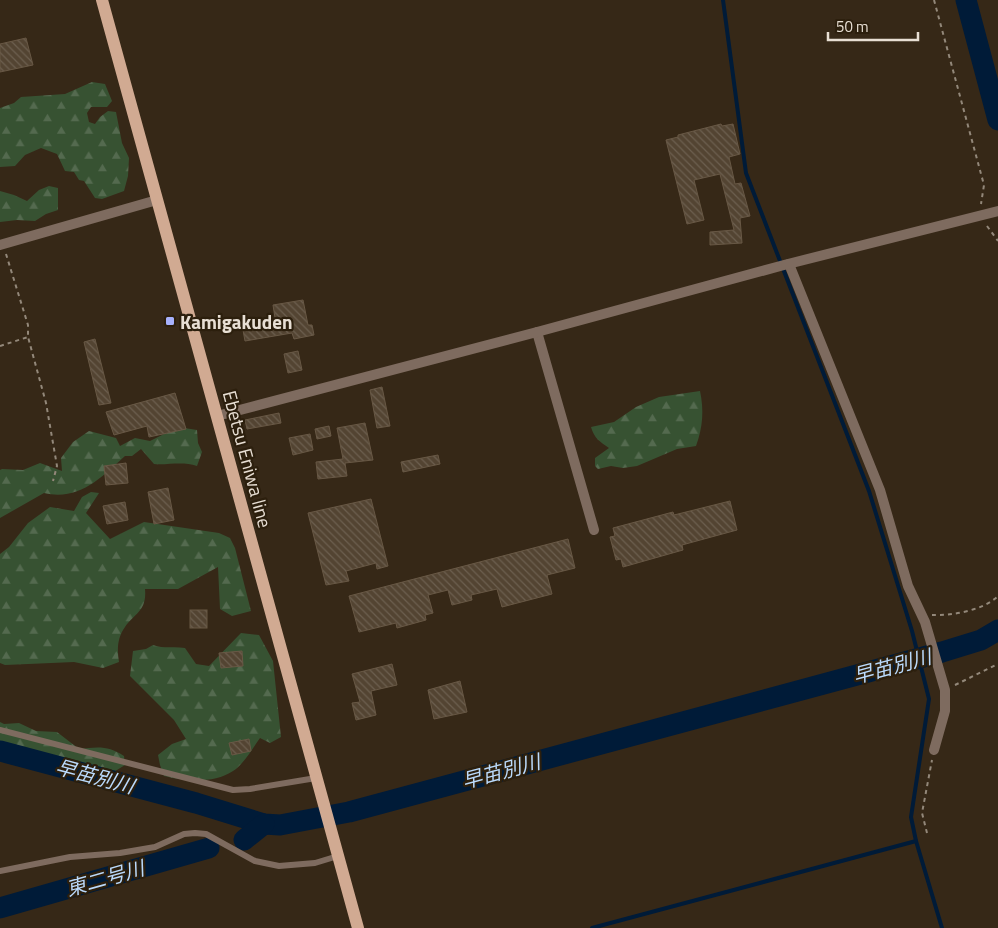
<svg xmlns="http://www.w3.org/2000/svg" width="998" height="928" font-family="'Titillium Web','Noto Sans JP',sans-serif">
	<defs>
		<pattern id="forest-firs" width="22" height="20" patternUnits="userSpaceOnUse" patternTransform="scale(1.25)"><rect width="22" height="20" fill="#375232"/><path d="M5 1l3.5 6h-7zM16 11l3.5 6h-7z" fill="#546a4f"/></pattern>
		<pattern id="building-back-hatch" width="6" height="6" patternUnits="userSpaceOnUse" patternTransform="scale(1.25)"><rect width="6" height="6" fill="#534432"/><path d="M-1 5l2 2M0 0l6 6M5-1l2 2" fill="none" stroke="#6c5f4f"/></pattern>
	</defs>
	<rect width="100%" height="100%" fill="#362817"/>
	<g fill="url(#forest-firs)">
		<path d="M92 82 105 84 112 101 107 107H91L87 113 89 122 95 124 100 117 108 111 116 112 122 143 129 158 128 176 124 191 102 199 95 198 84 181 79 180 74 172 65 171 57 154 41 148 25 155 15 166 0 167V108L14 103 21 97 65 94Z"/>
		<path d="M49 186 58 188V210L46 214 35 221 17 220 0 222V191L14 195 27 201 39 190Z"/>
		<path d="M700 391C704 410 703 427 696 446L677 449 637 466 623 468 611 466 598 469 595 466V458L609 448C600 442 594 438 591 427L614 422 636 407 659 397Z"/>
		<path d="M178 427 197 430 198 443 202 452 197 466C183 461 169 465 154 464L141 449 132 456H125C101 478 79 501 44 493L0 518V470L2 469 23 470 40 463 62 471 61 458 73 442 89 431 116 438 120 446 135 438 150 441Z"/>
		<path d="M91 492 99 493 86 513 110 539 144 522 219 533 230 538 235 548 251 611 232 616 220 609 218 567 178 589H145C147 611 135 613 125 627 117 638 117 650 119 662L103 668 74 662 5 665 0 663V554L9 547 28 523 50 507 74 511 82 497Z"/>
		<path d="M241 633 259 635 273 661 281 737 270 743 260 738C252 749 244 764 233 771 214 784 184 781 164 776L160 765 158 755 172 744 186 739 174 720 130 676 133 651 146 649 153 645C164 649 174 646 185 648L196 664 209 666Z"/>
		<path d="M0 722 4 724 19 723 36 731 57 732 79 749C97 747 108 745 124 756L125 765 96 783 0 758Z"/>
	</g>
	<g fill="none" stroke-linecap="round" stroke-linejoin="round">
		<g stroke="#001b38" stroke-width="4">
			<path d="M723 0 746 173 869 491 912 631 929 699 911 817 916 841 942 928"/>
			<path d="M592 928 916 841"/>
		</g>
		<g stroke="#001b38" stroke-width="21">
			<path d="M966 0 998 120"/>
			<path d="M0 751 196 803 264 824 280 825 349 812 942 652 981 640 998 630"/>
			<path d="M244 840 264 824"/>
			<path d="M0 908 209 848"/>
		</g>
	</g>
	<g fill="url(#building-back-hatch)" stroke="#685845">
		<path d="M26 38 33 65 0 72V44Z"/>
		<path d="M721 124 722 126 733 124 740 154 729 157 735 184 741 183 750 216 740 218 742 243 710 245V232L734 230 720 174 694 180 704 220 687 224 666 140 678 137V135Z"/>
		<path d="M303 300 308 325H312L314 335 294 339 292 333 245 341 243 330 276 324 273 305Z"/>
		<path d="M95 339 111 403 99 405 84 342Z"/>
		<path d="M298 351 302 370 288 373 284 354Z"/>
		<path d="M382 387 390 426 377 428 370 390Z"/>
		<path d="M175 393 186 429 149 437 147 426 114 435 106 412Z"/>
		<path d="M279 413 281 423 247 429 245 420Z"/>
		<path d="M365 423 373 460 345 463 347 476 318 479 316 462 343 459 337 428Z"/>
		<path d="M329 426 331 436 317 439 315 429Z"/>
		<path d="M310 434 313 450 293 455 289 438Z"/>
		<path d="M438 455 440 464 403 472 401 462Z"/>
		<path d="M126 463 128 483 106 485 104 466Z"/>
		<path d="M168 488 174 520 154 524 148 492Z"/>
		<path d="M371 499 388 566 377 569 376 563 346 571 349 581 326 585 308 513Z"/>
		<path d="M730 501 737 530 682 545 683 550 623 567 621 559 616 560 610 537 615 536 613 528 673 512 674 515Z"/>
		<path d="M125 502 128 520 107 524 103 506Z"/>
		<path d="M568 539 575 568 547 575 552 594 502 607 497 589 471 595 472 600 452 605 448 590 428 595 433 613 425 615 426 620 397 628 396 623 359 632 349 596Z"/>
		<rect x="190" y="610" width="17" height="18"/>
		<path d="M242 651 243 666 221 668 219 653Z"/>
		<path d="M392 664 397 685 371 691 376 715 356 720 352 703 360 702 352 674Z"/>
		<path d="M460 681 467 712 434 719 428 690Z"/>
		<path d="M249 739 251 751 232 755 229 743Z"/>
	</g>
	<g fill="none" stroke-linecap="round" stroke-linejoin="round">
		<g stroke="#93887a" stroke-width="2" stroke-dasharray="4 4" stroke-linecap="butt">
			<path d="M934 0 984 185 981 204"/>
			<path d="M987 226 998 241"/>
			<path d="M6 254 28 325V337L46 403 57 466 53 481"/>
			<path d="M0 346 28 337"/>
			<path d="M932 615C952 616 984 610 998 596"/>
			<path d="M955 685 998 664"/>
			<path d="M927 833 922 813 932 760"/>
		</g>
		<g stroke="#7e6b5f" stroke-width="6">
			<path d="M0 730 233 790 250 789 316 778"/>
			<path d="M0 871 70 857 120 853 155 847 184 834 195 833 206 834 255 861 279 866 315 863 338 856"/>
		</g>
		<g stroke="#7e6b5f" stroke-width="10">
			<path d="M0 245 157 200"/>
			<path d="M789 264 880 490 908 586 925 622 945 690V711L934 750"/>
			<path d="M537 332 594 530"/>
			<path d="M217 416 537 332 784 265 998 211"/>
		</g>
		<path stroke="#d1aa92" stroke-width="12" d="M102 0 358 928"/>
	</g>
	<rect fill="#a7b1fc" stroke="#2c1f0d" stroke-width="2" x="165" y="316" width="10" height="10" rx="2.5"/>
	<g text-anchor="middle" dominant-baseline="central" stroke-width="4.5" stroke-linejoin="round" paint-order="stroke">
		<g font-size="19" font-weight="bold" fill="#e8dfd4" stroke="#2c1f0d" text-anchor="start">
			<text x="180" y="321">Kamigakuden</text>
		</g>
		<g font-size="19" fill="#e8dfd4" stroke="#2c1f0d">
			<text transform="translate(248 459) rotate(75)">Ebetsu Eniwa line</text>
		</g>
		<g font-size="20" font-style="italic" fill="#badafc" stroke="#2c1f0d">
			<text transform="translate(892 666) rotate(-15)">早苗別川</text>
			<text transform="translate(501 771) rotate(-15)">早苗別川</text>
			<text transform="translate(95 776) rotate(15)">早苗別川</text>
			<text transform="translate(105 878) rotate(-16)">東二号川</text>
		</g>
	</g>
	<path d="M828 32v8h90v-8" fill="none" stroke="#e8dfd4" stroke-width="2.5"/>
	<text x="836" y="32" font-size="15" fill="#e8dfd4" stroke="#2c1f0d" stroke-width="4" paint-order="stroke">50 m</text>
</svg>
